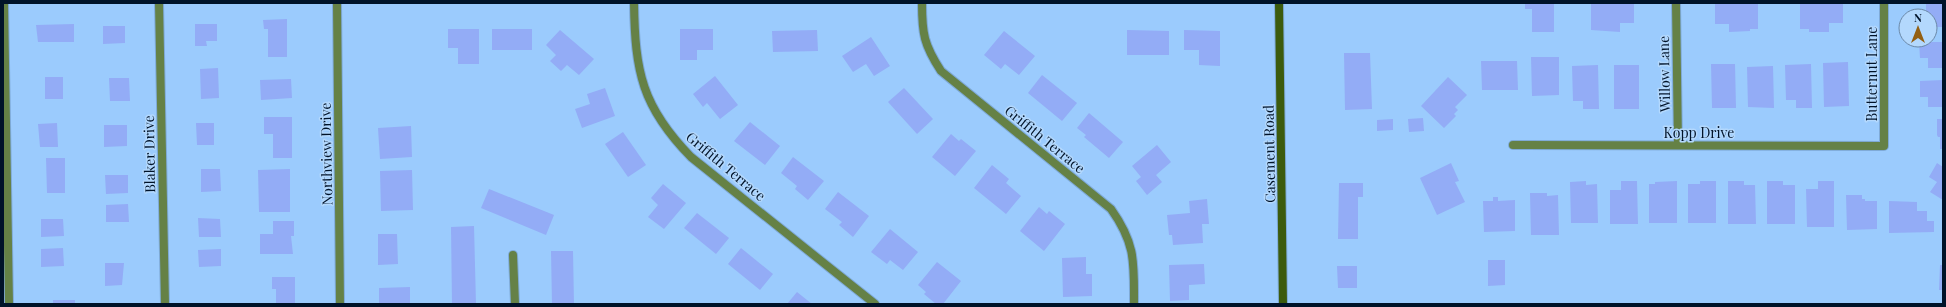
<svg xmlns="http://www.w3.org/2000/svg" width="1946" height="307" font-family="'Playfair Display',serif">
	<rect width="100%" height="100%" fill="#9bcbfd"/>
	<g fill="#93acf6">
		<path d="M1525 3H1554V32H1532V9H1525Z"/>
		<path d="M1591 3H1634V23H1620V32L1591 30Z"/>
		<path d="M1729 3H1758V29H1750V31L1729 32V24H1715V4Z"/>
		<path d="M1800 3 1843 4V23H1829V32H1809V29H1800Z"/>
		<path d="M1926 3H1943V27H1930V16H1926Z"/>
		<path d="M287 19V57H268V29H264L263 20Z"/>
		<path d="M74 24V42H38L36 25Z"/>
		<path d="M195 24H217V41H206L207 46H195Z"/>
		<path d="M103 26H125V43L103 44Z"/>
		<path d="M448 29H479V64H458V48H448Z"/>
		<rect x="492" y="29" width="40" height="21"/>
		<path d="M680 29H713V50H697V60H680Z"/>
		<path d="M560 30 594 59 579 75 567 65 561 71 550 61 556 55 546 45Z"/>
		<path d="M817 30 818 51 773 52 772 31Z"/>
		<path d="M1127 30 1169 31V55H1127Z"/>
		<path d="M1184 30 1220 31V66L1199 65V50H1184Z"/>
		<path d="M1004 31 1035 56 1019 75 1005 64 1001 69 984 55Z"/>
		<path d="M871 37 890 66 874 76 866 64 853 72 842 56Z"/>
		<path d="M1919 42H1943V68H1928V58H1920Z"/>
		<path d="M1344 53H1370L1372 109 1345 110Z"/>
		<path d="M1531 57H1559V95L1532 96Z"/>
		<path d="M1481 61H1517L1518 90H1482Z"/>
		<path d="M1848 62 1849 106 1824 107 1823 63Z"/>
		<path d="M1711 64H1735L1736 108H1712Z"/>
		<path d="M1811 64 1812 108H1796V100H1786L1785 65Z"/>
		<path d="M1598 65 1599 109H1583V101H1573L1572 66Z"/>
		<rect x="1614" y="65" width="25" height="44"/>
		<path d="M1773 66 1774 108 1748 107 1747 67Z"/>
		<path d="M218 68 219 98 201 99 200 69Z"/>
		<path d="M1042 75 1077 103 1062 121 1028 93Z"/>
		<path d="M715 76 738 105 720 119 707 103 703 107 693 94Z"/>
		<rect x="45" y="77" width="18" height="22"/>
		<path d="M1448 77 1467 95 1455 107 1458 110 1454 114 1456 116 1444 128 1421 106Z"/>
		<path d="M109 78H129L130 101H110Z"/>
		<path d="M291 79 292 98 261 100 260 80Z"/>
		<path d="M1943 80V107H1928V97H1920V81Z"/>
		<path d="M605 88 615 116 582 128 575 109 590 104 587 94Z"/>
		<path d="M904 88 933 119 917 134 888 102Z"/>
		<path d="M1089 113 1123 142 1109 158 1084 137 1086 135 1077 128Z"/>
		<path d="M264 117H292V158H273V134H264Z"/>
		<path d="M1423 118 1424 131 1409 132 1408 119Z"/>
		<path d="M1393 119V130L1377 131V120Z"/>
		<path d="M1937 119H1943V149H1940V137H1938L1937 135Z"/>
		<path d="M750 122 780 146 765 165 734 141Z"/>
		<path d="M57 123 58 147H40L38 124Z"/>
		<path d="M196 123H214V145H197Z"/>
		<path d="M104 125H127V146L104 147Z"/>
		<path d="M411 126 412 157 380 159 378 128Z"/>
		<path d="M623 132 646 165 628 177 605 144Z"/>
		<path d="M951 134 959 141 961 139 976 151 955 176 932 157Z"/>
		<path d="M1157 145 1171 162 1156 175 1162 182 1147 195 1136 181 1141 177 1132 166Z"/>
		<path d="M793 157 824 181 808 200 795 189 797 186 781 173Z"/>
		<path d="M46 158H65V193H47Z"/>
		<path d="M1451 163 1459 181 1455 182 1465 202 1437 215 1420 178Z"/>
		<path d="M1937 163 1943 167V200L1930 192 1937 182 1929 177Z"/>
		<path d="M992 165 1009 179 1006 183 1021 196 1006 214 974 188Z"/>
		<path d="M201 169H220L221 191 201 192Z"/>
		<path d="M290 169V212H259L258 170Z"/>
		<path d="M412 170 413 210 381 211 380 171Z"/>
		<path d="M105 175H128V193L106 194Z"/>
		<path d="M1586 181V185L1597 184 1598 223H1571L1570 182Z"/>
		<path d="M1621 181H1637L1638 224H1610V190H1621Z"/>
		<path d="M1677 181V223H1649V184H1655V182Z"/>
		<path d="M1700 181H1716V223H1688V184H1700Z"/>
		<path d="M1728 181H1744V185H1755L1756 224H1728Z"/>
		<path d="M1767 181H1783V185H1795V224H1767Z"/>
		<path d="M1818 181H1834V227H1807L1806 189H1818Z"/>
		<path d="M1339 183H1363V197H1358V239H1338Z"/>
		<path d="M663 184 686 203 664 229 648 217 658 205 651 198Z"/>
		<path d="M489 189 554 215 546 235 481 208Z"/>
		<path d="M838 192 869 216 853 237 839 225 842 222 825 209Z"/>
		<path d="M1530 193H1547V196L1558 195 1559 235H1531Z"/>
		<path d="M1846 195H1862V199H1865V201H1877V229L1847 230Z"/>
		<path d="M1493 197H1498V201L1515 200V231L1484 232 1483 201H1493Z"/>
		<path d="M1207 199 1209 224H1202L1203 243 1173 245 1172 235H1169L1167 215 1190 213 1189 201Z"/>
		<path d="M1889 201 1917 202V211H1927V221H1934V232L1889 233Z"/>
		<path d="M128 204 129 222H106V205Z"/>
		<path d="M1039 207 1047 214 1049 211 1065 224 1044 251 1020 231Z"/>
		<path d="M697 213 729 238 716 254 684 228Z"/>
		<path d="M198 218 220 219 221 237H199Z"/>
		<path d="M41 219H63L64 236 41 237Z"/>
		<path d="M273 221H294V236H291L293 254H260V234H273Z"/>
		<path d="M474 226 476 304H452L451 227Z"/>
		<path d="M890 229 918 252 903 270 890 260 887 264 871 252Z"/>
		<path d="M378 234H397L398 264 378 265Z"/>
		<path d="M63 248 64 266 41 267V249Z"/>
		<path d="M741 248 773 274 760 290 728 264Z"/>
		<path d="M221 249V266L199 267 198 250Z"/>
		<path d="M551 251H573L574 304H552Z"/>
		<path d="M1086 257V274H1092V296L1063 297 1062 258Z"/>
		<path d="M1488 260H1505V285L1488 286Z"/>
		<path d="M937 262 961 281 943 304H936L924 294 926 292 918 285Z"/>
		<path d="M105 263H124L122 285 105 286Z"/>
		<path d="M1204 264 1205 284 1189 285V300L1170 301 1169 265Z"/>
		<path d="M1940 265H1943V290H1939Z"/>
		<path d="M1337 266H1357V288H1338Z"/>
		<path d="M272 277H295V304H276V289H272Z"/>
		<path d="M410 287V304H379V288Z"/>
		<path d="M797 292 812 304H787Z"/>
		<rect x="53" y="300" width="22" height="4"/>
	</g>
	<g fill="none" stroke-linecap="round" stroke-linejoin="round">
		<g stroke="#7faad7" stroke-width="10">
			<g id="street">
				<path d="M4 3 9 304"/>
				<path d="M159 3 165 304"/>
				<path d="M337 3 340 304"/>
				<path d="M634 3C635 72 642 107 691 157L875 304"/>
				<path d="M922 3C922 34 924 45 941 71L1111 209C1136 244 1134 263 1134 304"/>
				<path d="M1676 3 1678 145"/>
				<path d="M1513 145 1884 146V3"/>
				<path d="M513 255 515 304"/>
			</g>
		</g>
		<g stroke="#7faad7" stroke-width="10">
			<path id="secondary" d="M1279 3 1283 304"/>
		</g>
		<use href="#street" stroke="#658146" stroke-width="8"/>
		<use href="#secondary" stroke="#3c5b0d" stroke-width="8"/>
	</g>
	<g text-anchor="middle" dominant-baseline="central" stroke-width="3" stroke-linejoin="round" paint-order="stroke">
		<g font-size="14" fill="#001329" stroke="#b3d8fd">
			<text transform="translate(1664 74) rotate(-91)">Willow Lane</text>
			<text transform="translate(1871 74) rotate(-90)">Butternut Lane</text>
			<text x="1699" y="132">Kopp Drive</text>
			<text transform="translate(1045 139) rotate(39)">Griffith Terrace</text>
			<text transform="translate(149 154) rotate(-91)">Blaker Drive</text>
			<text transform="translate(326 154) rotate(-91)">Northview Drive</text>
			<text transform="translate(1269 154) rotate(-91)">Casement Road</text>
			<text transform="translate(726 166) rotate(40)">Griffith Terrace</text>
		</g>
	</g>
	<rect width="1946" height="307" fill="none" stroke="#001329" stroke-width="8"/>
	<g transform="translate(1918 28)"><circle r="19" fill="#b3d8fd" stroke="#6b89a8"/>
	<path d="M0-3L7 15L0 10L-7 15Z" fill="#935f12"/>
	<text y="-6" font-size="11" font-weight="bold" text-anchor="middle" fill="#001329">N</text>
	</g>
</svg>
